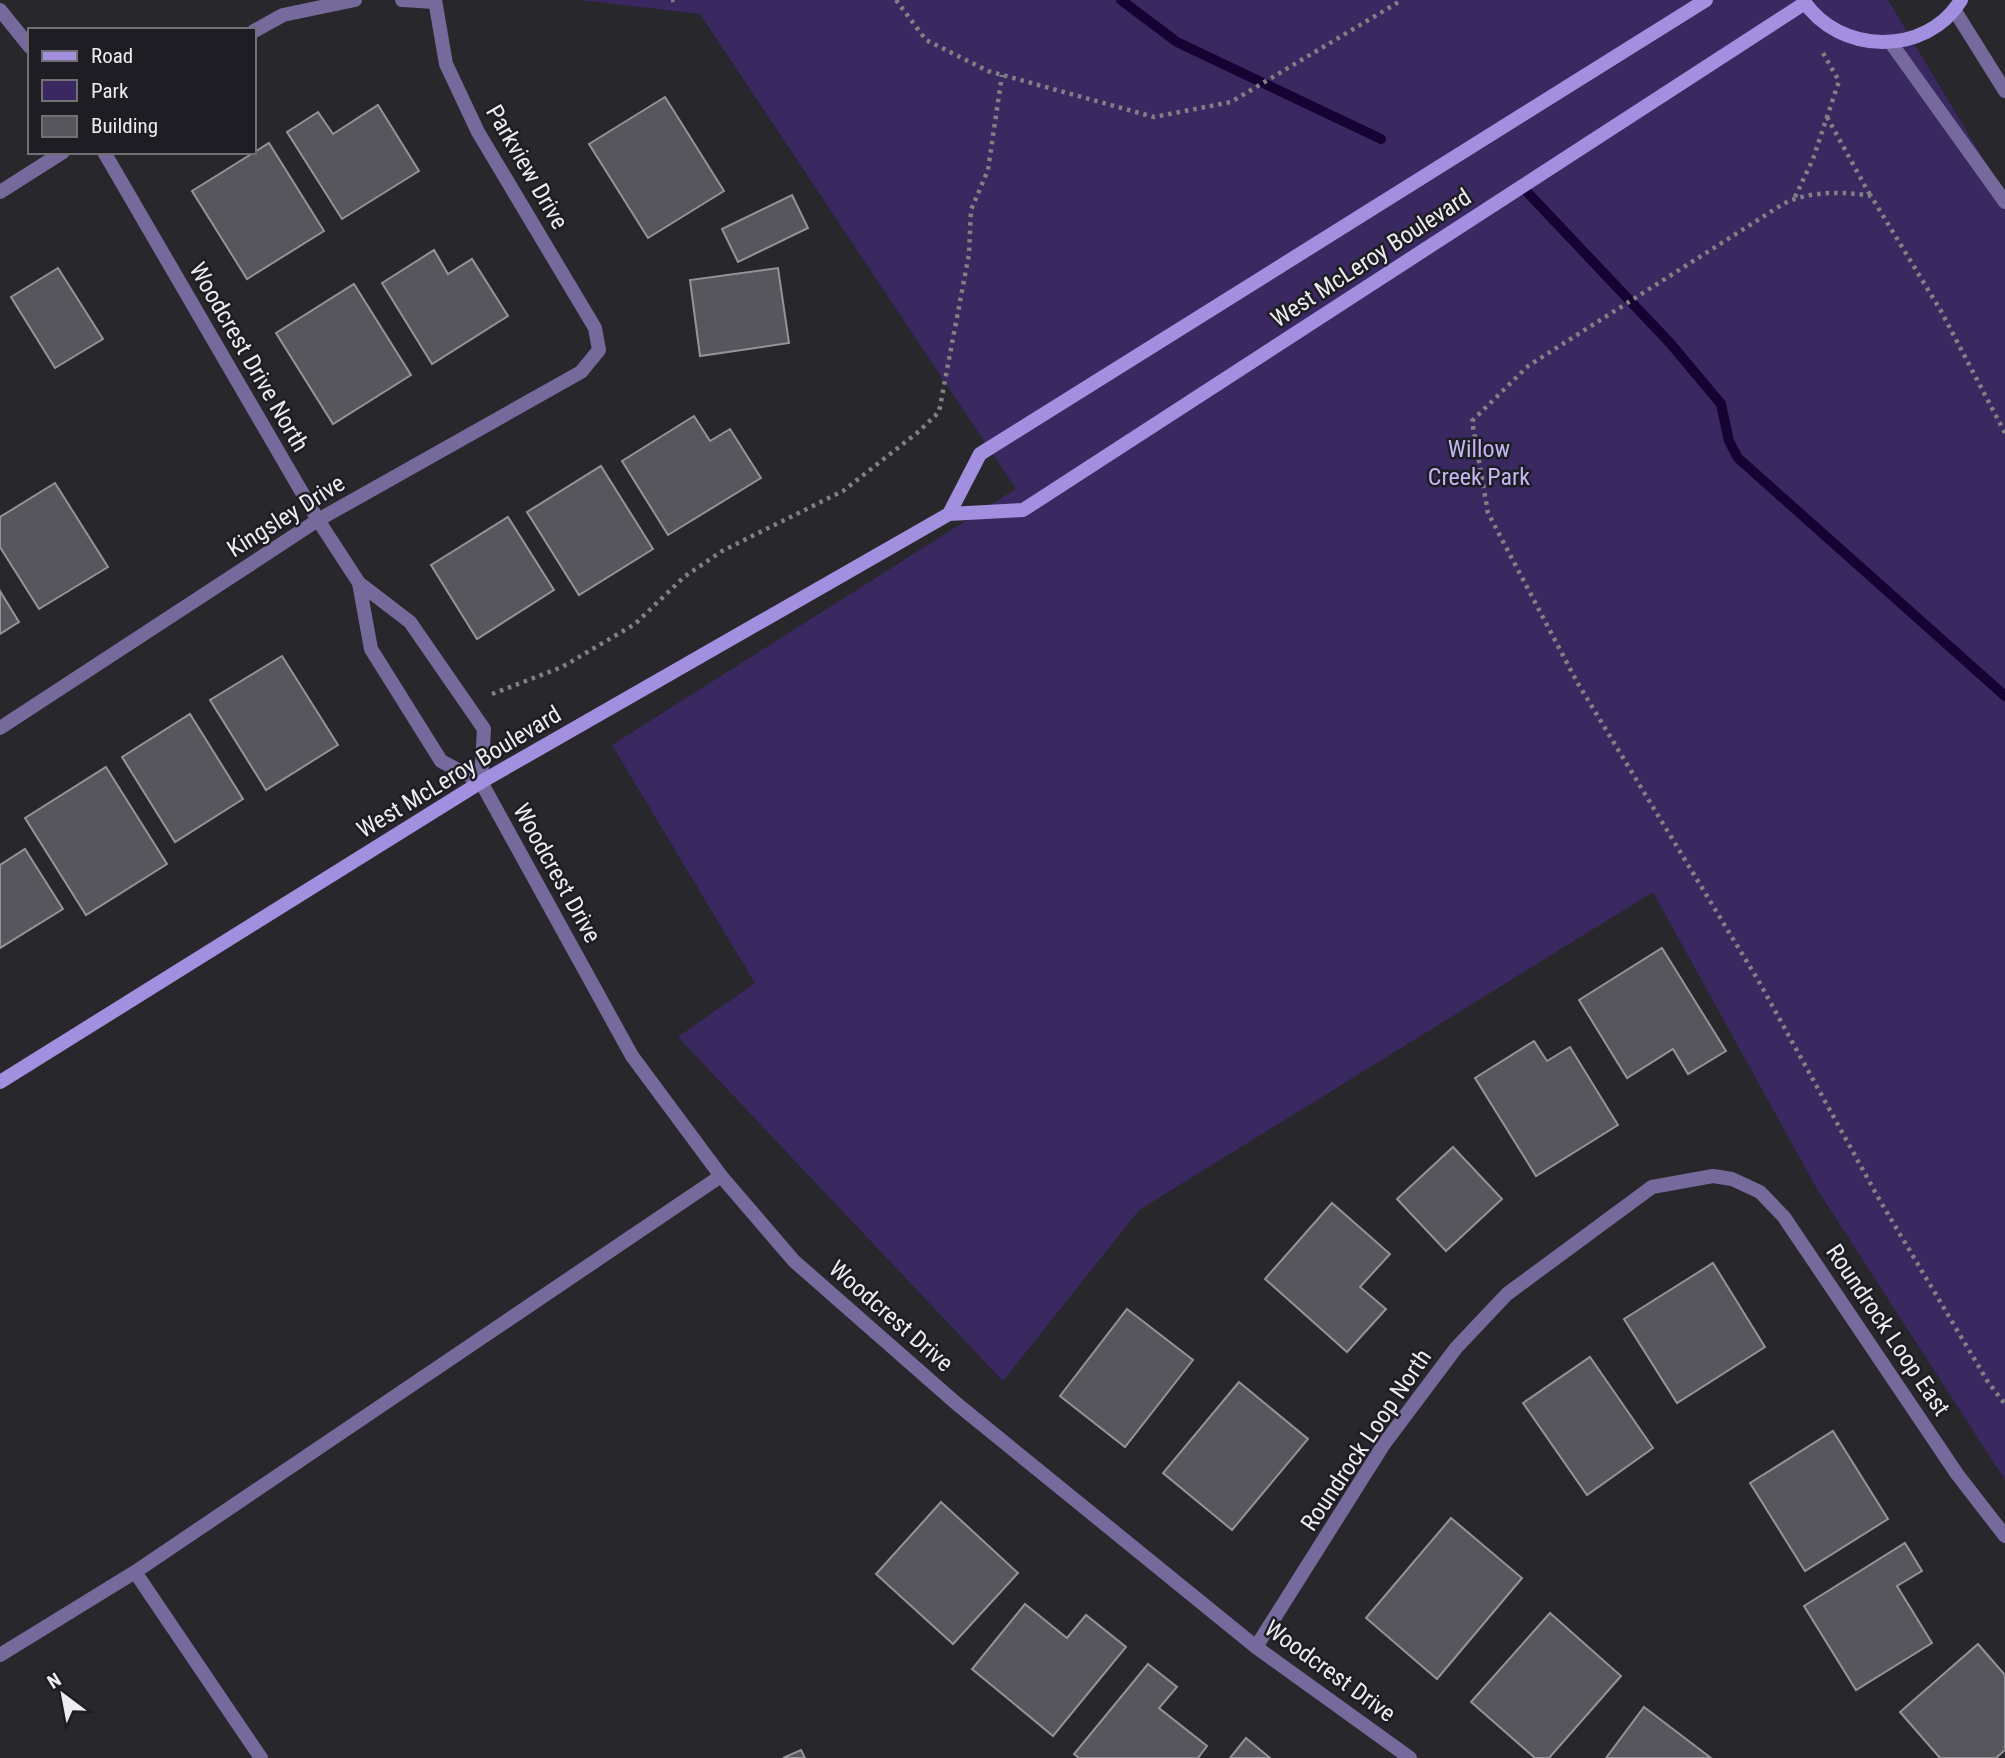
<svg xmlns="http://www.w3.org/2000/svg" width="2005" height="1758" font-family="'Roboto Condensed',sans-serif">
	<rect width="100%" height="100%" fill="#28272c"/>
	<path fill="#3a2961" d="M581 0H1888L2005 195V1480L1817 1189 1653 892 1139 1210 1003 1381 678 1037 755 983 612 745 1016 489 700 14Z"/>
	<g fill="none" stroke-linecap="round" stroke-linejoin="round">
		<g stroke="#160233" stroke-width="10">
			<path d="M1121 0 1177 42 1381 139"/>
			<path d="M1527 192 1670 343 1721 404 1729 441 1738 458 2005 696"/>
		</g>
	</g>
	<g fill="#57565d" stroke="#94939a" stroke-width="2">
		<path d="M665 97 724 191 648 238 589 144Z"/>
		<path d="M378 105 419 171 342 219 287 132 318 112 333 134Z"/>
		<path d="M269 143 324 231 247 279 192 191Z"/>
		<path d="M792 195 808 228 738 262 722 229Z"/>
		<path d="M434 250 448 274 472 259 508 316 432 364 382 283Z"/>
		<path d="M58 268 103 339 55 368 11 297Z"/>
		<path d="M778 268 789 343 700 356 690 280Z"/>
		<path d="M354 284 411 375 333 424 276 333Z"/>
		<path d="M694 416 710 441 730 429 761 478 668 535 622 461Z"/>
		<path d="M601 466 653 549 579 595 527 512Z"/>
		<path d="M55 483 108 567 39 609 0 547V517Z"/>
		<path d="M508 517 554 590 477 639 431 565Z"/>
		<path d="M0 591 19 622 0 634Z"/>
		<path d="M282 656 338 745 266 790 210 700Z"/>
		<path d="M190 714 243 799 175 842 122 757Z"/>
		<path d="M106 767 167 864 86 915 25 818Z"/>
		<path d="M25 849 63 909 0 948V865Z"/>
		<path d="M1662 948 1726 1051 1688 1074 1673 1049 1627 1078 1579 1000Z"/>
		<path d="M1534 1041 1547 1061 1570 1047 1618 1125 1536 1176 1475 1078Z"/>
		<path d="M1453 1147 1502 1199 1446 1251 1397 1199Z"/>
		<path d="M1332 1203 1390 1254 1360 1287 1386 1309 1347 1352 1265 1279Z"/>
		<path d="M1713 1263 1765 1347 1677 1403 1624 1319Z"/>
		<path d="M1127 1309 1193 1360 1125 1447 1060 1396Z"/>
		<path d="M1590 1357 1653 1448 1587 1495 1523 1403Z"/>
		<path d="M1239 1382 1308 1439 1232 1530 1163 1473Z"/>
		<path d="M1833 1431 1888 1519 1805 1571 1750 1483Z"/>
		<path d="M941 1502 1018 1573 953 1644 876 1574Z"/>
		<path d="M1451 1518 1522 1578 1437 1679 1366 1618Z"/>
		<path d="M1905 1543 1922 1571 1897 1586 1932 1643 1856 1690 1804 1606Z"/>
		<path d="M1025 1604 1067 1638 1086 1615 1126 1647 1053 1736 972 1669Z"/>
		<path d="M1550 1613 1621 1676 1549 1758H1535L1471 1702Z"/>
		<path d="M1978 1644 2005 1675V1750L1996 1758H1940L1900 1712Z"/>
		<path d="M1148 1664 1177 1687 1159 1708 1207 1746 1198 1758H1079L1074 1754Z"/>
		<path d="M1644 1707 1711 1758H1606Z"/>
		<path d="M1246 1738 1270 1758H1230Z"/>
		<path d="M801 1750 805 1758H783Z"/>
	</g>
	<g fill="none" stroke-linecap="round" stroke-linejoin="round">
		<g stroke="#818084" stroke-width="4.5" stroke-dasharray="3.5 5" stroke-linecap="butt">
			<path d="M671 0H679"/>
			<path d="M896 0 926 40 988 71 1154 117 1231 102 1402 0"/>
			<path d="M1827 117 1870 195"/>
			<path d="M1795 197 1813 159 1839 81 1823 53"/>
			<path d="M2005 433 1941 311 1871 196C1845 191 1807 191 1783 204L1528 366 1472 421 1488 513 1577 682 1758 980 1879 1199 1988 1382 2005 1404"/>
			<path d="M492 694 562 667 635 624 684 577 722 551 843 491 917 433 939 412 969 254 971 210 988 170 1002 75"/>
		</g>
		<g stroke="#766a9c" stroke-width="14">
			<path d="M402 0 435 2"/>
			<path d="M0 10 30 47"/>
			<path d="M254 31 283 15 355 0"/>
			<path d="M104 152 318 520 359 583 410 622 484 729 481 782"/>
			<path d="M0 192 63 152"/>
			<path d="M359 583 371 649 441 761 481 782"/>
			<path d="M0 728 318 520 581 372 599 350 595 328 478 132 446 64 435 0"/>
			<path d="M481 782 632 1056 721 1176 794 1261 957 1404 1256 1647 1410 1758"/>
			<path d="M135 1572 261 1758"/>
			<path d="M1256 1647 1384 1444 1456 1348 1507 1294 1652 1187 1713 1176 1732 1179 1760 1192 1784 1217 1957 1474 2005 1536"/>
			<path d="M0 1655 135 1572 721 1176"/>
		</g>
		<g stroke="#766a9c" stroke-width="14">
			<path d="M1955 11 2005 91"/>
			<path d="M1891 43 2005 202"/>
		</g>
		<g stroke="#a38fdf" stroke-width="14">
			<path d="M1803 0C1839 55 1926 57 1961 0"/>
			<path d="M949 514 980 454 1706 0"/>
			<path d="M0 1082 481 782 949 514 1023 510 1805 3"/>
		</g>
	</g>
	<g text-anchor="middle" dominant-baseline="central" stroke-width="5" stroke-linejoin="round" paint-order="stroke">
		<g font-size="24" fill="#edecf0" stroke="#1e1d23">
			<text transform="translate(527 167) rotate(60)">Parkview Drive</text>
			<text transform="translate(1371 258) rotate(-33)">West McLeroy Boulevard</text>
			<text transform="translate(249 357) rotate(60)">Woodcrest Drive North</text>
			<text transform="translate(286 516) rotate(-32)">Kingsley Drive</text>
			<text transform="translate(459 772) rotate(-31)">West McLeroy Boulevard</text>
			<text transform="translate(557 873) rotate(61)">Woodcrest Drive</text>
			<text transform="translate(891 1316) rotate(41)">Woodcrest Drive</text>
			<text transform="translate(1888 1330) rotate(56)">Roundrock Loop East</text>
			<text transform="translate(1366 1440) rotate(-56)">Roundrock Loop North</text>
			<text transform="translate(1330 1671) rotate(36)">Woodcrest Drive</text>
		</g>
		<g font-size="24" fill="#c4b6f2" stroke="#1e1d23">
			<text x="1479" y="449">Willow<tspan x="1479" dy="28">Creek Park</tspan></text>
		</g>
	</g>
	<rect x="28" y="28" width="228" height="126" fill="#1e1d23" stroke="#717075" stroke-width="2"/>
	<rect x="42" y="51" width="35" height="10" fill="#a38fdf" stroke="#717075" stroke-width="2"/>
	<text x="91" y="63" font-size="21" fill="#edecf0">Road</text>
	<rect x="42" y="80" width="35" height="21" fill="#3a2961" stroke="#717075" stroke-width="2"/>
	<text x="91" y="98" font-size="21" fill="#edecf0">Park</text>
	<rect x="42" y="116" width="35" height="21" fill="#57565d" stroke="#717075" stroke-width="2"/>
	<text x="91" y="133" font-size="21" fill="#edecf0">Building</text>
	<g transform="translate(63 1695) rotate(328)" stroke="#1e1d23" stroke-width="5" paint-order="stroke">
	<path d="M0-5L12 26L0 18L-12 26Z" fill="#edecf0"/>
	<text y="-10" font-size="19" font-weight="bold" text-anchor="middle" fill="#edecf0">N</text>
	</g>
</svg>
